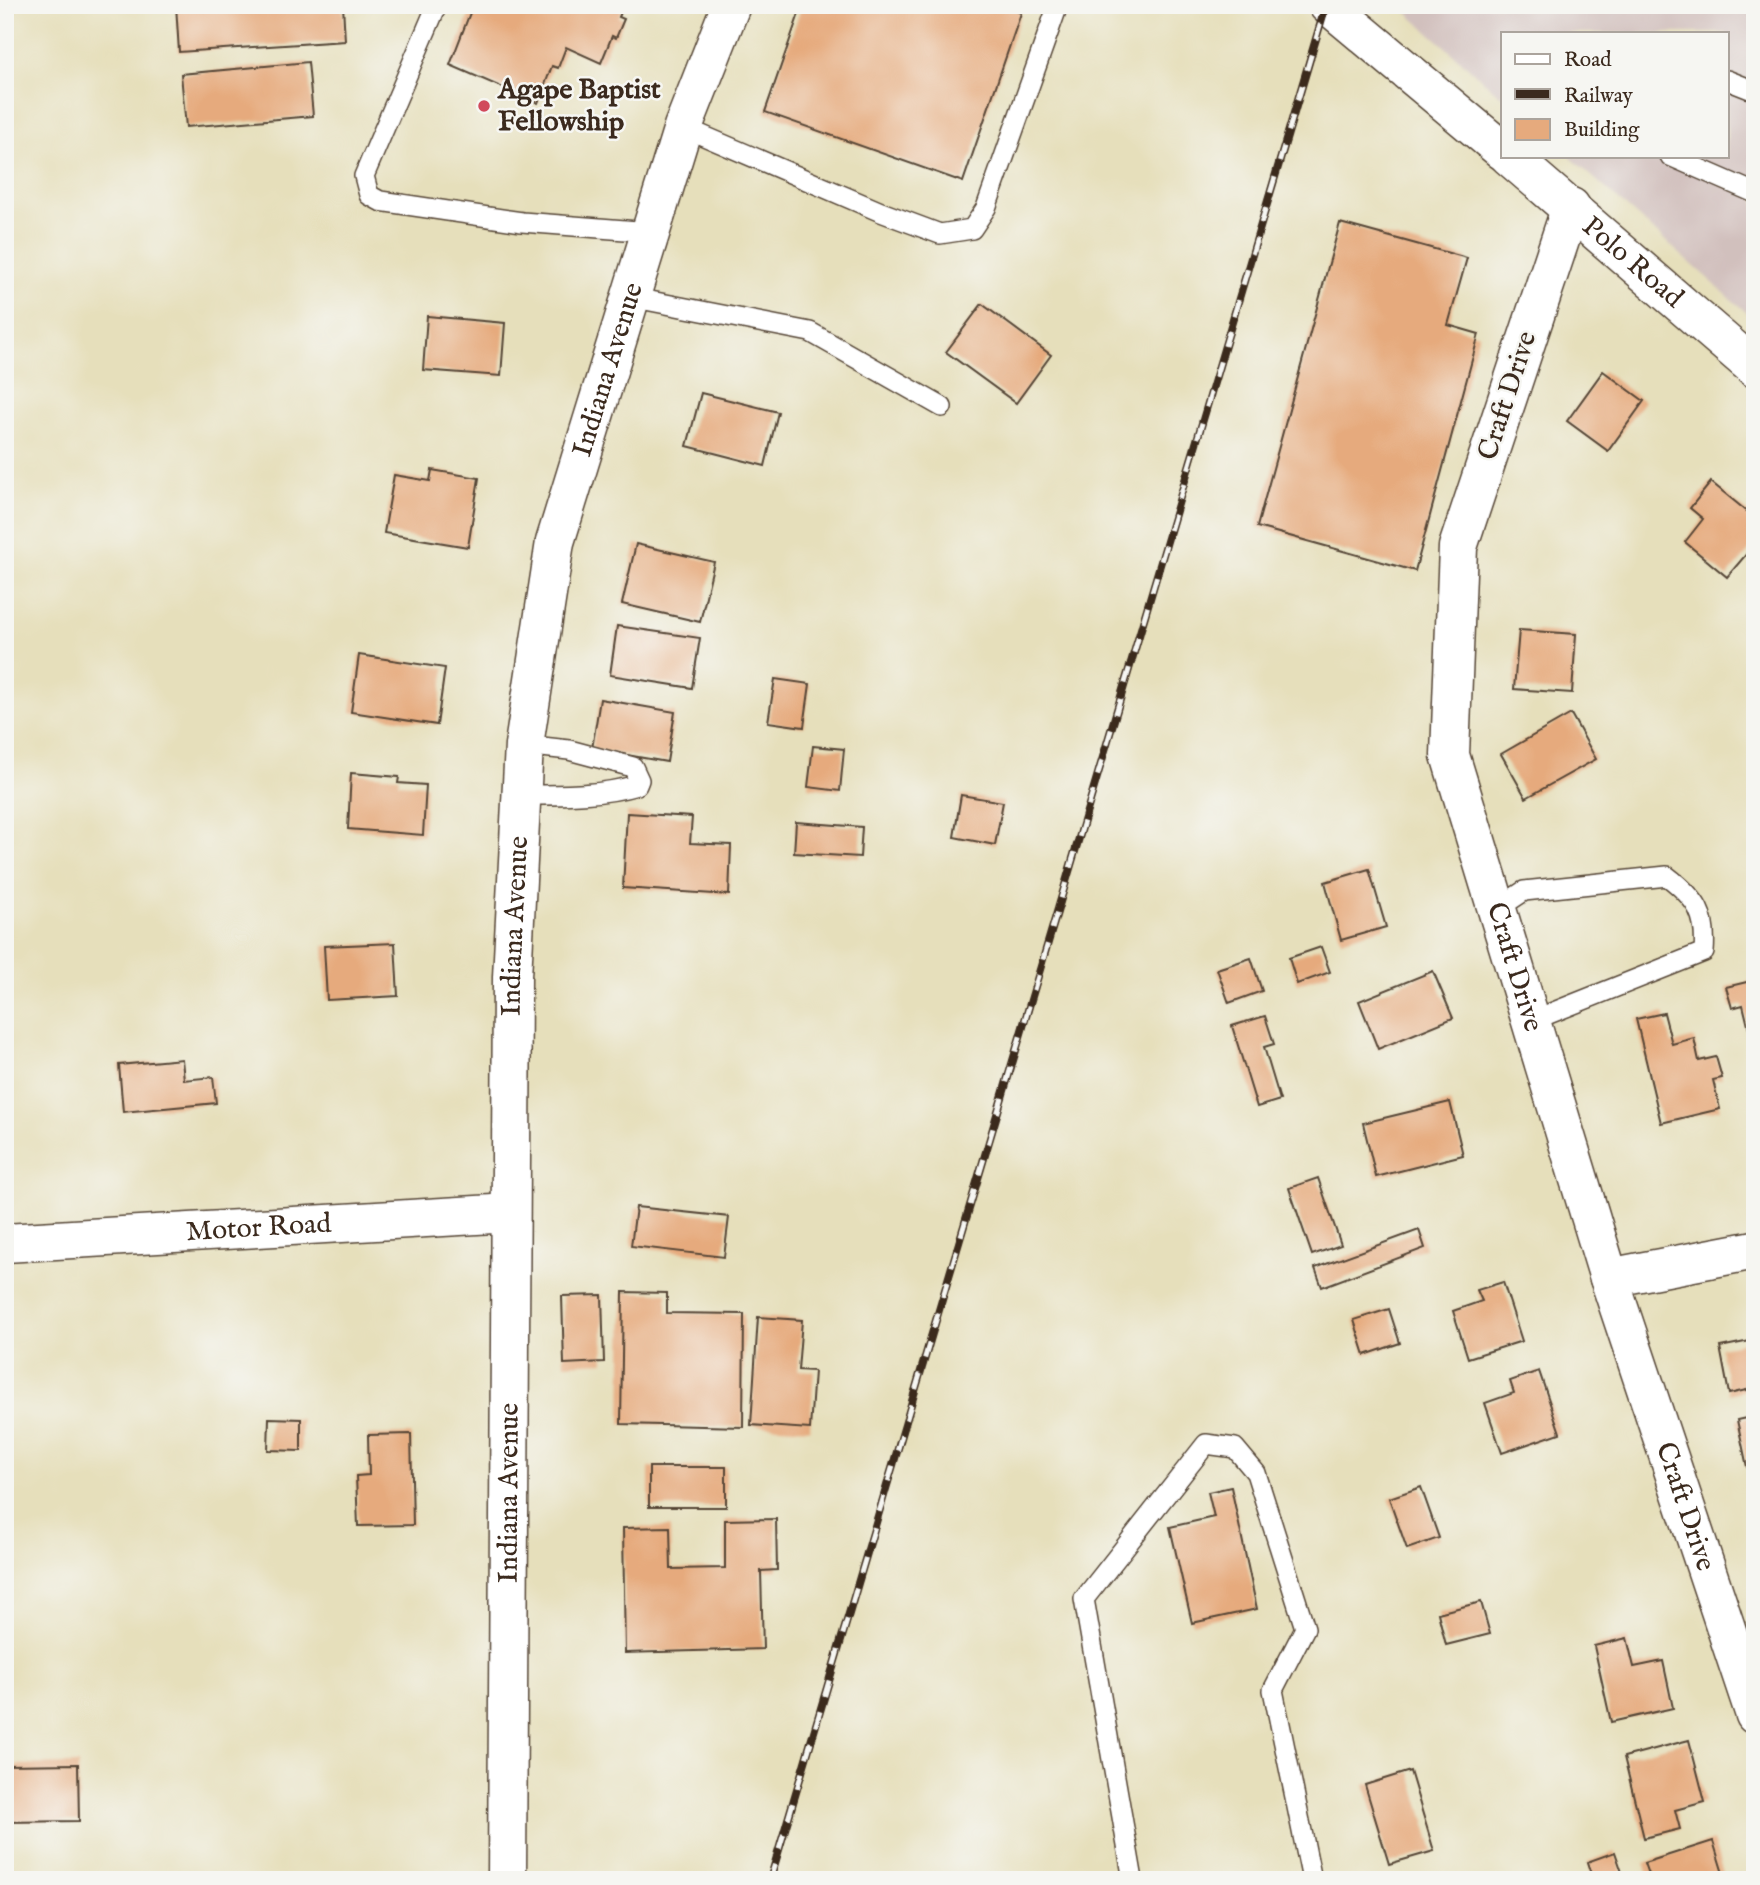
<svg xmlns="http://www.w3.org/2000/svg" width="1760" height="1885" font-family="'IM FELL English',serif">
	<rect width="100%" height="100%" fill="#f6f6f2"/>
	<filter id="ink" filterUnits="userSpaceOnUse"><feTurbulence type="fractalNoise" baseFrequency=".0143" numOctaves="2"/><feDisplacementMap in="SourceGraphic" scale="14" xChannelSelector="R" yChannelSelector="G"/><feConvolveMatrix kernelMatrix="1 2 1 2 8 2 1 2 1" color-interpolation-filters="sRGB"/></filter>
	<filter id="wash" filterUnits="userSpaceOnUse"><feTurbulence type="fractalNoise" baseFrequency=".00686" numOctaves="4" result="noise"/><feDisplacementMap in="SourceGraphic" scale="28" xChannelSelector="R" yChannelSelector="G"/><feGaussianBlur stdDeviation="1.57" result="paint"/><feColorMatrix in="noise" values="0 0 0 0 0 0 0 0 0 0 0 0 0 0 0 0 0 1.4 0 .05"/><feComposite in="paint" operator="in"/></filter>
	<g filter="url(#wash)">
		<rect width="100%" height="100%" fill="#e6dfbb"/>
		<path fill="#d1c0bd" d="M1398 5H1755V320L1569 156H1727V33H1503V98Z"/>
		<g id="blocks">
			<g fill="#e6aa7d">
				<path d="M176 5H343L345 41 179 52Z"/>
				<path d="M473 5H624L619 17 624 19 616 38 612 36 601 63 566 47 558 68 552 66 538 103 450 65Z"/>
				<path d="M802 5H1004L1021 13 963 182 765 112Z"/>
				<path d="M308 62 313 116 186 127 181 74Z"/>
				<path d="M1340 223 1467 258 1448 325 1479 334 1415 571 1257 527Z"/>
				<path d="M982 304 1051 355 1016 403 946 352Z"/>
				<path d="M427 316 505 323 501 376 423 370Z"/>
				<path d="M1603 371 1644 401 1608 451 1567 421Z"/>
				<path d="M701 393 778 412 765 466 687 446Z"/>
				<path d="M432 470 479 478 468 547 384 533 394 475 430 481Z"/>
				<path d="M1711 482 1755 518V544L1727 577 1685 542 1703 519 1690 508Z"/>
				<path d="M636 544 714 562 700 622 622 604Z"/>
				<path d="M617 626 700 638 692 688 610 675Z"/>
				<path d="M1519 630 1576 634 1572 693 1514 689Z"/>
				<path d="M359 655 445 668 437 725 351 712Z"/>
				<path d="M775 679 810 684 804 727 768 722Z"/>
				<path d="M600 699 675 712 667 762 592 749Z"/>
				<path d="M1571 714 1596 759 1526 798 1501 754Z"/>
				<path d="M813 746 844 749 840 791 808 787Z"/>
				<path d="M351 773 399 777 398 783 426 785 423 835 348 829Z"/>
				<path d="M961 795 1003 802 995 845 954 837Z"/>
				<path d="M627 813 692 817 690 843 731 845 729 895 623 888Z"/>
				<path d="M796 822 862 827 860 857 794 853Z"/>
				<path d="M1369 869 1386 927 1341 940 1325 882Z"/>
				<path d="M395 943 398 996 327 1000 324 946Z"/>
				<path d="M1321 947 1330 972 1297 984 1289 958Z"/>
				<path d="M1251 958 1262 991 1229 1003 1217 969Z"/>
				<path d="M1433 971 1453 1018 1378 1049 1359 1001Z"/>
				<path d="M1755 980V1050H1754L1743 1005 1732 1008 1726 987Z"/>
				<path d="M1664 1013 1672 1044 1694 1038 1699 1061 1716 1057 1722 1078 1713 1080 1720 1109 1661 1123 1636 1019Z"/>
				<path d="M1265 1016 1274 1044 1264 1047 1280 1100 1257 1107 1232 1026Z"/>
				<path d="M182 1059 184 1080 213 1077 216 1103 123 1112 119 1065Z"/>
				<path d="M1450 1102 1463 1155 1376 1177 1363 1123Z"/>
				<path d="M1318 1178 1341 1245 1312 1255 1289 1188Z"/>
				<path d="M636 1207 729 1217 724 1257 631 1246Z"/>
				<path d="M1419 1230 1425 1248 1322 1287 1315 1268Z"/>
				<path d="M1503 1282 1522 1341 1468 1358 1453 1311 1482 1301 1477 1290Z"/>
				<path d="M623 1292 667 1293V1313L744 1314 743 1427 621 1424Z"/>
				<path d="M602 1295 604 1362 564 1364 562 1296Z"/>
				<path d="M1389 1309 1400 1343 1365 1355 1354 1320Z"/>
				<path d="M758 1317 802 1320 798 1370 814 1371 810 1429 751 1425Z"/>
				<path d="M1755 1340V1388L1729 1394 1720 1347Z"/>
				<path d="M1539 1371 1560 1433 1502 1453 1485 1403 1514 1393 1510 1381Z"/>
				<path d="M1755 1416V1465L1747 1467 1737 1420Z"/>
				<path d="M269 1418 301 1419V1451L268 1450Z"/>
				<path d="M411 1434 413 1525 358 1526 356 1476 369 1475 368 1435Z"/>
				<rect x="649" y="1467" width="77" height="40"/>
				<path d="M1231 1487 1257 1609 1192 1623 1170 1527 1214 1517 1208 1492Z"/>
				<path d="M1421 1487 1439 1538 1407 1549 1389 1498Z"/>
				<path d="M776 1519 777 1570 761 1571 763 1649 625 1653 623 1528 670 1527 671 1569 725 1568V1520Z"/>
				<path d="M1481 1602 1490 1634 1446 1645 1438 1613Z"/>
				<path d="M1627 1638 1634 1667 1663 1661 1673 1708 1611 1722 1594 1646Z"/>
				<path d="M1689 1740 1705 1802 1675 1810 1680 1829 1644 1838 1624 1757Z"/>
				<path d="M78 1764 79 1821 5 1822V1765Z"/>
				<path d="M1410 1771 1434 1851 1389 1864 1365 1785Z"/>
				<path d="M1713 1841 1725 1880H1650L1644 1863Z"/>
				<path d="M1615 1852 1624 1878 1593 1880 1587 1862Z"/>
			</g>
		</g>
	</g>
	<g filter="url(#ink)">
		<use href="#blocks" fill-opacity="0" stroke="#554536" stroke-width="2"/>
		<g fill="none" stroke-linecap="round" stroke-linejoin="round">
			<g stroke="#554536" stroke-width="22">
				<g id="service">
					<path d="M437 5 364 176 369 195 380 201 522 222 651 232"/>
					<path d="M1727 80 1755 91"/>
					<path d="M683 127 881 212 940 234 972 229 986 208 1058 5"/>
					<path d="M1670 156 1755 193"/>
					<path d="M630 297 810 332 942 407"/>
					<path d="M522 795C560 795 599 796 637 785L639 780 633 767 569 750 524 745"/>
					<path d="M1497 909 1524 891 1667 876C1697 899 1707 914 1704 952L1531 1021"/>
					<path d="M1133 1880 1084 1599 1206 1444 1235 1448 1256 1473 1305 1628 1273 1690 1312 1880"/>
				</g>
			</g>
			<g stroke="#554536" stroke-width="41">
				<g id="minor">
					<path id="s1" d="M1571 207 1458 547 1450 755 1609 1278 1755 1715"/>
					<path d="M1609 1278 1755 1250"/>
				</g>
			</g>
			<g stroke="#554536" stroke-width="41">
				<g id="tertiary">
					<path id="s2" d="M5 1243 510 1213"/>
				</g>
			</g>
			<g stroke="#554536" stroke-width="41">
				<g id="secondary">
					<path d="M1328 5 1503 151"/>
					<path id="s3" d="M1509 156 1755 368"/>
					<path id="s4" d="M507 1880 512 977 524 745 555 542 683 127 731 5"/>
				</g>
			</g>
			<use href="#service" stroke="#fff" stroke-width="19"/>
			<use href="#minor" stroke="#fff" stroke-width="38"/>
			<use href="#tertiary" stroke="#fff" stroke-width="38"/>
			<use href="#secondary" stroke="#fff" stroke-width="38"/>
			<g stroke="#3b2a1e" stroke-width="8">
				<path id="rail" d="M770 1880 1326 5"/>
			</g>
			<use href="#rail" stroke="#f6f6f2" stroke-width="5" stroke-dasharray="16" stroke-linecap="butt"/>
		</g>
	</g>
	<circle fill="#d1495b" stroke="#f6f6f2" stroke-width="2.5" cx="484" cy="106" r="7"/>
	<g text-anchor="middle" dominant-baseline="central" stroke-width="5" stroke-linejoin="round" paint-order="stroke">
		<g font-size="28" font-weight="bold" fill="#3b2a1e" stroke="#f6f6f2" text-anchor="start">
			<text x="498" y="90">Agape Baptist<tspan x="498" dy="32">Fellowship</tspan></text>
		</g>
		<g font-size="28" fill="#3b2a1e" stroke="#f6f6f2">
			<text stroke="none"><textPath href="#s3" startOffset="163">Polo Road</textPath></text>
			<text stroke="none"><textPath href="#s4" startOffset="1521">Indiana Avenue</textPath></text>
			<text transform="translate(1508 396) rotate(-72)">Craft Drive</text>
			<text stroke="none"><textPath href="#s4" startOffset="954">Indiana Avenue</textPath></text>
			<text stroke="none"><textPath href="#s1" startOffset="788">Craft Drive</textPath></text>
			<text stroke="none"><textPath href="#s2" startOffset="254">Motor Road</textPath></text>
			<text stroke="none"><textPath href="#s4" startOffset="387">Indiana Avenue</textPath></text>
			<text stroke="none"><textPath href="#s1" startOffset="1354">Craft Drive</textPath></text>
		</g>
	</g>
	<rect width="1760" height="1885" fill="none" stroke="#f6f6f2" stroke-width="28"/>
	<rect x="1501" y="32" width="228" height="126" fill="#f6f6f2" stroke="#aba49d" stroke-width="2"/>
	<rect x="1515" y="54" width="35" height="10" fill="#ffffff" stroke="#aba49d" stroke-width="2"/>
	<text x="1564" y="66" font-size="21" fill="#3b2a1e">Road</text>
	<rect x="1515" y="89" width="35" height="10" fill="#3b2a1e" stroke="#aba49d" stroke-width="2"/>
	<text x="1564" y="102" font-size="21" fill="#3b2a1e">Railway</text>
	<rect x="1515" y="119" width="35" height="21" fill="#e6aa7d" stroke="#aba49d" stroke-width="2"/>
	<text x="1564" y="136" font-size="21" fill="#3b2a1e">Building</text>
</svg>
